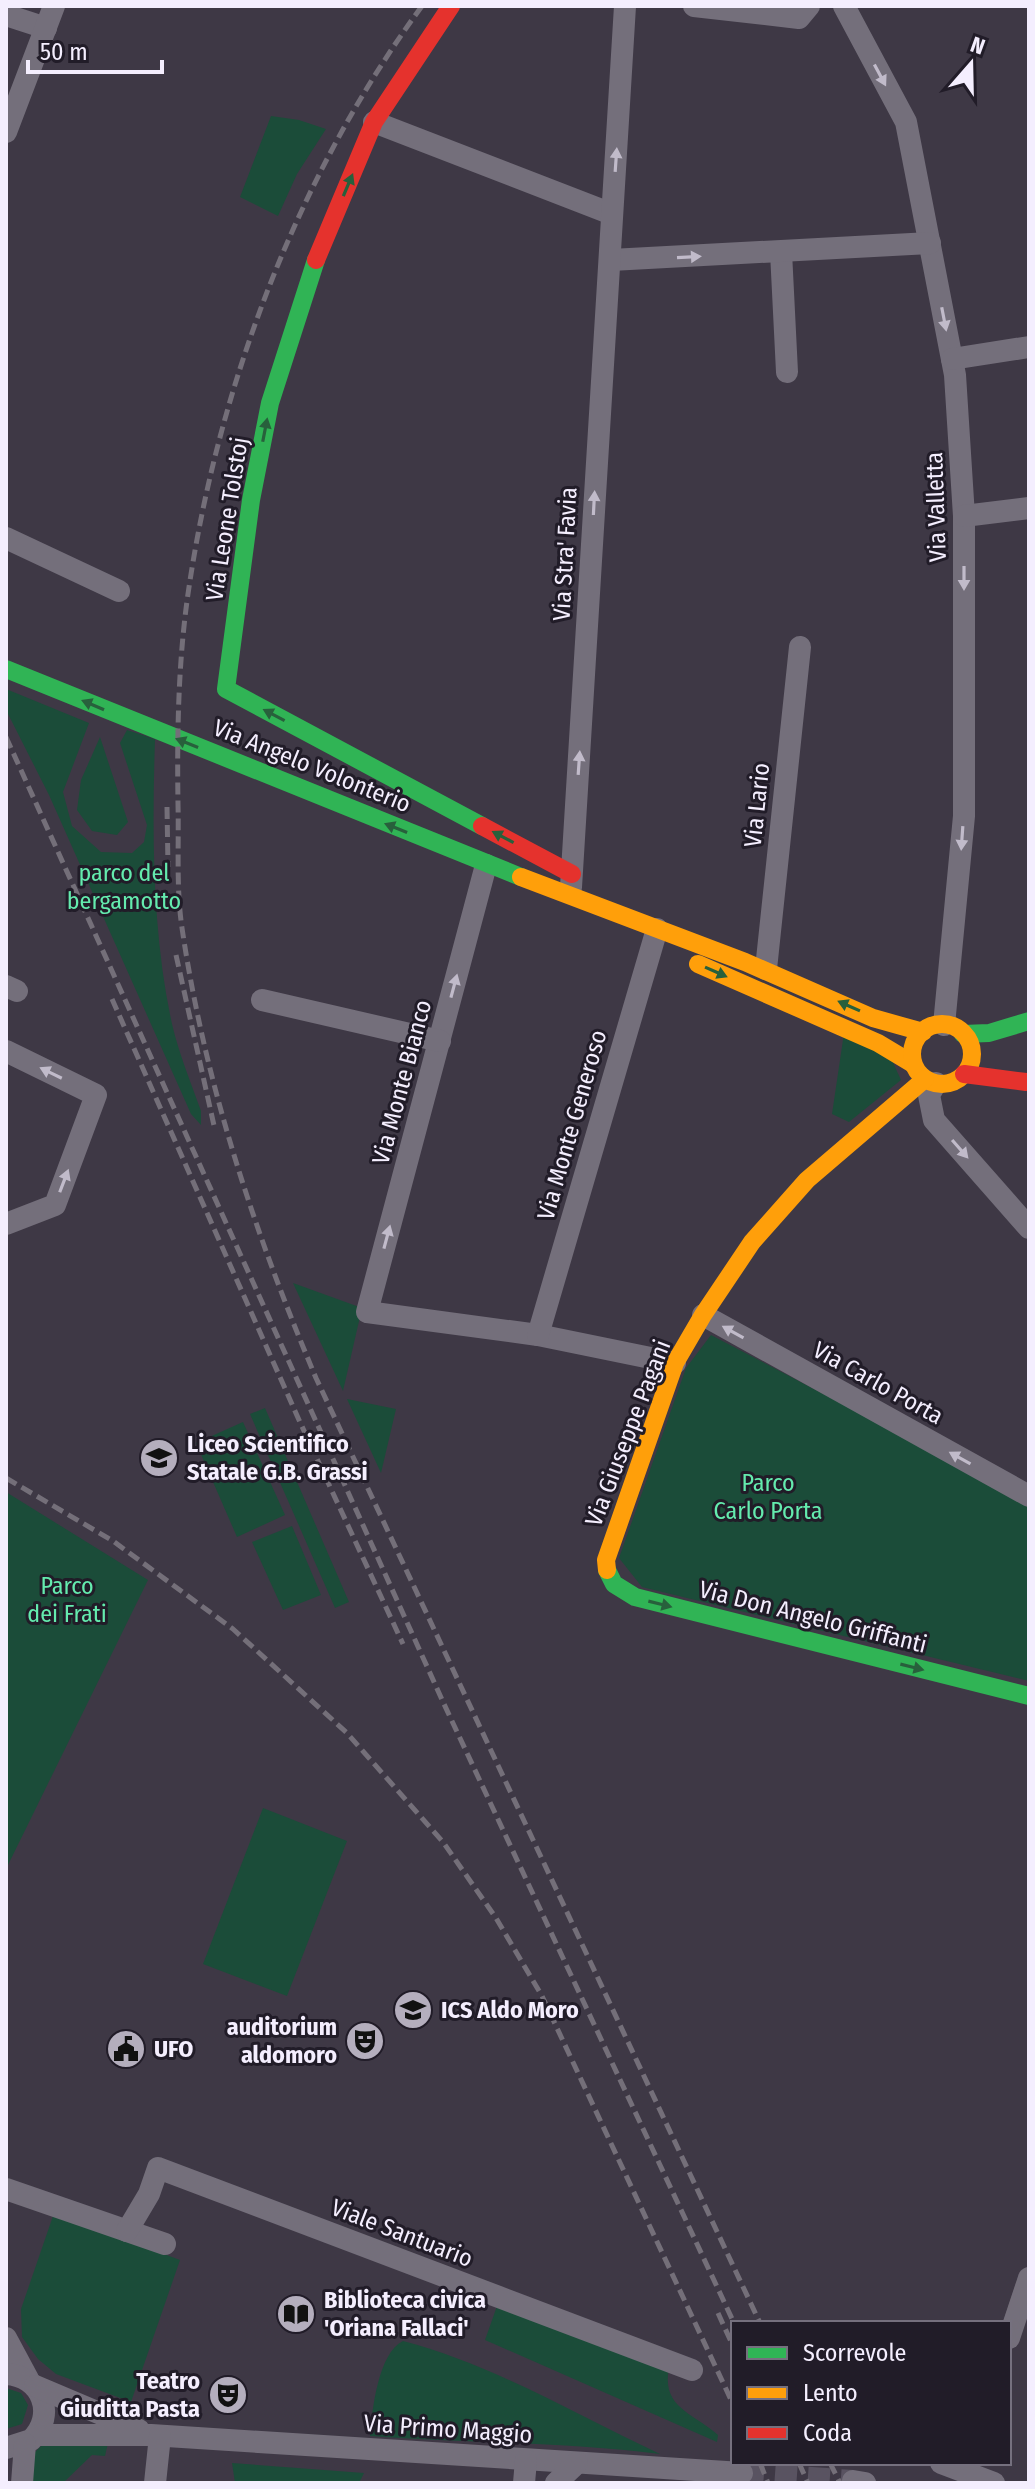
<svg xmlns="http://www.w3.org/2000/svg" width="1035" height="2489" font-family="'Fira Sans Condensed',sans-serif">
	<rect width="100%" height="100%" fill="#3e3845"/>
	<g fill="#1b4c39">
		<path d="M271 116 299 120 326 129 297 174 278 216 240 197Z"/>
		<path d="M6 689 89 723 63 792 72 826 101 852 132 853 144 842 147 825 120 743 127 730 155 739C152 833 152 932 172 1024 179 1054 191 1083 201 1111V1125L191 1114 49 795 6 710Z"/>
		<path d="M100 737 128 822 117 835 92 831 77 810 81 780Z"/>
		<path d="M844 1033 890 1056 901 1080 849 1122 832 1114Z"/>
		<path d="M293 1283 362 1308 343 1391Z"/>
		<path d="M711 1335 1029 1502V1681L642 1587 619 1558 686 1368Z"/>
		<path d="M347 1399 396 1409 381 1473Z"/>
		<path d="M265 1408 349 1602 335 1608 250 1414Z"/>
		<path d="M243 1422 285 1515 237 1537 196 1443Z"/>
		<path d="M6 1492 148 1580 8 1865 6 1864Z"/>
		<path d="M292 1526 321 1595 283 1610 252 1542Z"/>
		<path d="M263 1808 347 1841 287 1996 203 1964Z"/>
		<path d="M54 2213 180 2260 131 2402 56 2374 38 2359 22 2337 21 2309Z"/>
		<path d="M497 2306 669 2368C661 2408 694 2413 718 2435L717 2442 485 2340Z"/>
		<path d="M403 2341C494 2365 575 2414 660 2454 564 2442 467 2443 370 2436 372 2411 378 2353 403 2341Z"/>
		<path d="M6 2388 21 2393 28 2405 22 2424 6 2429Z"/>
		<path d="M47 2440 108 2443 105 2456 92 2455 63 2483H30L32 2455Z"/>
		<path d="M232 2463 364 2473 359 2483H235Z"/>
	</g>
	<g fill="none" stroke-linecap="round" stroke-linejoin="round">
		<path stroke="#595361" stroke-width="22" stroke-dasharray="22 11" stroke-linecap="butt" d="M742 2473 853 2481"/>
		<g stroke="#746f7b" stroke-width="22">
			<path d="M694 6 799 18 809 6"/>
			<path d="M844 6 906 122 955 375 964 516V816L944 1025"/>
			<path d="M6 15 46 28"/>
			<path d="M374 122 612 214"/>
			<path d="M6 132 54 6"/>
			<path d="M781 252 787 372"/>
			<path d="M611 260 930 243"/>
			<path d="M952 359 1029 347"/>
			<path d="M964 516 1029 508"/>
			<path d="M6 538 119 591"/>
			<path d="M486 865 367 1312 538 1335 675 1363"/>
			<path d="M571 887 625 6"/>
			<path d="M766 969 800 647"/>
			<path d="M6 986 17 991"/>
			<path d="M262 1000 440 1041"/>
			<path d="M6 1051 96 1095 55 1205 6 1224"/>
			<path d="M936 1083 929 1095 934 1120 1029 1228"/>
			<path d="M703 1315 1029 1496"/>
			<path d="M538 1335 657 929"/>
			<path d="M6 2189 165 2244"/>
			<path d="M127 2231 149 2194 158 2168 692 2370"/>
			<path d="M6 2338 28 2379"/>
			<path d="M1009 2338 1029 2278"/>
			<path d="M6 2374C42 2376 57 2415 31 2440L6 2448"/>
			<path d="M35 2386 139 2430"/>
			<path d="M36 2435H151L742 2473"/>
			<path d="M941 2463 994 2483"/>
			<path d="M853 2481 865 2483"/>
			<path d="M22 2483 25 2444"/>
			<path d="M155 2483 160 2436"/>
			<path d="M524 2483 526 2460"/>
			<path d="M556 2483 577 2463"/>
		</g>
		<g stroke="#30b455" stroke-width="18">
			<path d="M316 260 270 403 251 500 226 689 482 826"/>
			<path d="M6 669 521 877"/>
			<path d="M963 1034 989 1033 1029 1021"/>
			<path d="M607 1570 614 1584 635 1597 1029 1696"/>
		</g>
		<g stroke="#ff9f0a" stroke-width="18">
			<path d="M521 877 745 962 873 1018 923 1032"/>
			<path d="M698 964 878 1043 913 1064"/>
			<circle cx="942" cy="1054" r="30"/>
			<path d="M607 1570 606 1560 675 1363 703 1315 752 1242 807 1180 925 1079"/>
		</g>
		<g stroke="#e5322d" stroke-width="18">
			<path d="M316 260 374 122 451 6"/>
			<path d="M482 826 572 874"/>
			<path d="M964 1074 1026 1082"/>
		</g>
		<g stroke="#746f79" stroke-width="5" stroke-dasharray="12 6" stroke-linecap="butt">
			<path d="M422 6C296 177 216 392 187 601 178 668 177 737 178 804 179 845 176 888 182 928 205 1084 255 1234 316 1378L760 2323"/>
			<path d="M6 737 444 1704 734 2323"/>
			<path d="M167 807 168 867"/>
			<path d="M176 955 215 1130"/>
			<path d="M112 999 299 1420 403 1644"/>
			<path d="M6 1478 113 1541 233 1629 347 1733 443 1842 496 1918 542 1996 733 2404"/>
			<path d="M718 2313 733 2346"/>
			<path d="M760 2463 768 2483"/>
			<path d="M799 2463 808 2483"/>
			<path d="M830 2463 840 2483"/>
		</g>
	</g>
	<defs><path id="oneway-solid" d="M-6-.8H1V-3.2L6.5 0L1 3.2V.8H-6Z" transform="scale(2)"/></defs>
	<g fill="#c1bbca">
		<use href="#oneway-solid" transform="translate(880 75) rotate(62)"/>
		<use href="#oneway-solid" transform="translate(616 160) rotate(-86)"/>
		<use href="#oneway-solid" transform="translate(689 257) rotate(-3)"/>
		<use href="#oneway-solid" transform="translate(944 319) rotate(79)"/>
		<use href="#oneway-solid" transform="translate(594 503) rotate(-87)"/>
		<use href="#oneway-solid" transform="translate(964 578) rotate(90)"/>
		<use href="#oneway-solid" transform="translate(579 763) rotate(-86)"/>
		<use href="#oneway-solid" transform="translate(962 838) rotate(94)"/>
		<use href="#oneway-solid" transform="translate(454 986) rotate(-75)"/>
		<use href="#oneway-solid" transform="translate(51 1073) rotate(-154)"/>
		<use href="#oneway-solid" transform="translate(960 1149) rotate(49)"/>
		<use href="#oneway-solid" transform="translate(64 1181) rotate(-69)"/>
		<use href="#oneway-solid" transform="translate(387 1237) rotate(-75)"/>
		<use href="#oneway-solid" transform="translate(733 1332) rotate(-151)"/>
		<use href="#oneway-solid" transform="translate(960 1458) rotate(-151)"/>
	</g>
	<g fill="#28603c">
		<use href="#oneway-solid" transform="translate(348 185) rotate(-67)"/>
		<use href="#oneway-solid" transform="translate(265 430) rotate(-79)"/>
		<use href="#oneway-solid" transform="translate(93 705) rotate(-157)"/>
		<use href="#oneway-solid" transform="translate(274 715) rotate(-152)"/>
		<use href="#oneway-solid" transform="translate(187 743) rotate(-158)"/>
		<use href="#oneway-solid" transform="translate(396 828) rotate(-158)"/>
		<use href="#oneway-solid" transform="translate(503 837) rotate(-152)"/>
		<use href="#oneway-solid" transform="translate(716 972) rotate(24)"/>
		<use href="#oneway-solid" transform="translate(849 1006) rotate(-156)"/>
		<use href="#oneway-solid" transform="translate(660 1604) rotate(14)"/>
		<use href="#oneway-solid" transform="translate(912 1667) rotate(14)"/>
	</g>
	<defs>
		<g id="school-disc" transform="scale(2)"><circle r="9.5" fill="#b4aebd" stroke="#211c28"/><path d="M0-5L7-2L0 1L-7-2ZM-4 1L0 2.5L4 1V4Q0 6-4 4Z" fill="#111"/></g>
		<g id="theatre-disc" transform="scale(2)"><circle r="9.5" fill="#b4aebd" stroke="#211c28"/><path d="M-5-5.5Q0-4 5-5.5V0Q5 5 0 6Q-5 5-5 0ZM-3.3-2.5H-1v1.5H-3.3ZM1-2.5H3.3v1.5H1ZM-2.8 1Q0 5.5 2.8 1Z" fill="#111"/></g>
		<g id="civic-disc" transform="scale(2)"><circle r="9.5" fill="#b4aebd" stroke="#211c28"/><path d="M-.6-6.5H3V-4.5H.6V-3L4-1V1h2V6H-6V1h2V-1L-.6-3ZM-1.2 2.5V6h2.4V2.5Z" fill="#111"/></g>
		<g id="library-disc" transform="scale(2)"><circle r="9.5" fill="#b4aebd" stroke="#211c28"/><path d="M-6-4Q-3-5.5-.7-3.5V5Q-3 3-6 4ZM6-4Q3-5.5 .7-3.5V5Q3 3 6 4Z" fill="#111"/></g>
	</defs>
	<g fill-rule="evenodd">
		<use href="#school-disc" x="159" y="1458"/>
		<use href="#school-disc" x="413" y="2010"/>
		<use href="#theatre-disc" x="365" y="2041"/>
		<use href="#civic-disc" x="126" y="2049"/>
		<use href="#library-disc" x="296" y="2314"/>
		<use href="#theatre-disc" x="228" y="2395"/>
	</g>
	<g text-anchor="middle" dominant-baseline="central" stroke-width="6" stroke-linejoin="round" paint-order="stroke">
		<g font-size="24" fill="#f4eefe" stroke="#211c28">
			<text transform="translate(936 507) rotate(-92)">Via Valletta</text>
			<text transform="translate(227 519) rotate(-81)">Via Leone Tolstoj</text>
			<text transform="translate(565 554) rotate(-87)">Via Stra' Favia</text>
			<text transform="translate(312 766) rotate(22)">Via Angelo Volonterio</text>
			<text transform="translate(757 805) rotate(-84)">Via Lario</text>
			<text transform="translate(402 1082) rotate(-75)">Via Monte Bianco</text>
			<text transform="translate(572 1125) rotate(-74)">Via Monte Generoso</text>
			<text transform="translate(878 1383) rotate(29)">Via Carlo Porta</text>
			<text transform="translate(628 1433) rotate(-69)">Via Giuseppe Pagani</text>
			<text transform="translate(813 1617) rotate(14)">Via Don Angelo Griffanti</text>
			<text transform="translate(402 2233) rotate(21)">Viale Santuario</text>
			<text transform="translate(448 2429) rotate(4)">Via Primo Maggio</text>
		</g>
		<g font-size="24" fill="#64ebae" stroke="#211c28">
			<text x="124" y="873">parco del<tspan x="124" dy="28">bergamotto</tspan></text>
			<text x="768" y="1483">Parco<tspan x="768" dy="28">Carlo Porta</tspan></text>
			<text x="67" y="1586">Parco<tspan x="67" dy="28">dei Frati</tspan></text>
		</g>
		<g font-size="24" font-weight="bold" fill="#f4eefe" stroke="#211c28" text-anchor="start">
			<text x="187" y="1444">Liceo Scientifico<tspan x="187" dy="28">Statale G.B. Grassi</tspan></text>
			<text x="441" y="2010">ICS Aldo Moro</text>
			<text x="337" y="2027" text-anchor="end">auditorium<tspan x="337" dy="28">aldomoro</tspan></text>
			<text x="154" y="2049">UFO</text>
			<text x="324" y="2300">Biblioteca civica<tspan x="324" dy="28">'Oriana Fallaci'</tspan></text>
			<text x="200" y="2381" text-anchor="end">Teatro<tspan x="200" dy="28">Giuditta Pasta</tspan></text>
		</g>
	</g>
	<rect width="1035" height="2489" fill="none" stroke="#f4eefe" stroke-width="16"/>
	<rect x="731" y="2321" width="280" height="144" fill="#211c28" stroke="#75707e" stroke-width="2"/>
	<rect x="747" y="2347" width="40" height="12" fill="#30b455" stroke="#75707e" stroke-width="2"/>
	<text x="803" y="2361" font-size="24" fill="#f4eefe">Scorrevole</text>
	<rect x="747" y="2387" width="40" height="12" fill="#ff9f0a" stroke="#75707e" stroke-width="2"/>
	<text x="803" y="2401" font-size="24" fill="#f4eefe">Lento</text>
	<rect x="747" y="2427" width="40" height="12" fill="#e5322d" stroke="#75707e" stroke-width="2"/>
	<text x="803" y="2441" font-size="24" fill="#f4eefe">Coda</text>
	<g transform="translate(971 64) rotate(20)" stroke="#211c28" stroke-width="6" paint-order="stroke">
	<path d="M0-6L14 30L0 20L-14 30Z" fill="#f4eefe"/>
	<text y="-12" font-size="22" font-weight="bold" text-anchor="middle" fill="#f4eefe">N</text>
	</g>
	<path d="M28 60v12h134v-12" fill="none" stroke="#f4eefe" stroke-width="4"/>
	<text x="40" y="60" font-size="24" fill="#f4eefe" stroke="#211c28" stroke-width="6" paint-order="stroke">50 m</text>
</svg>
